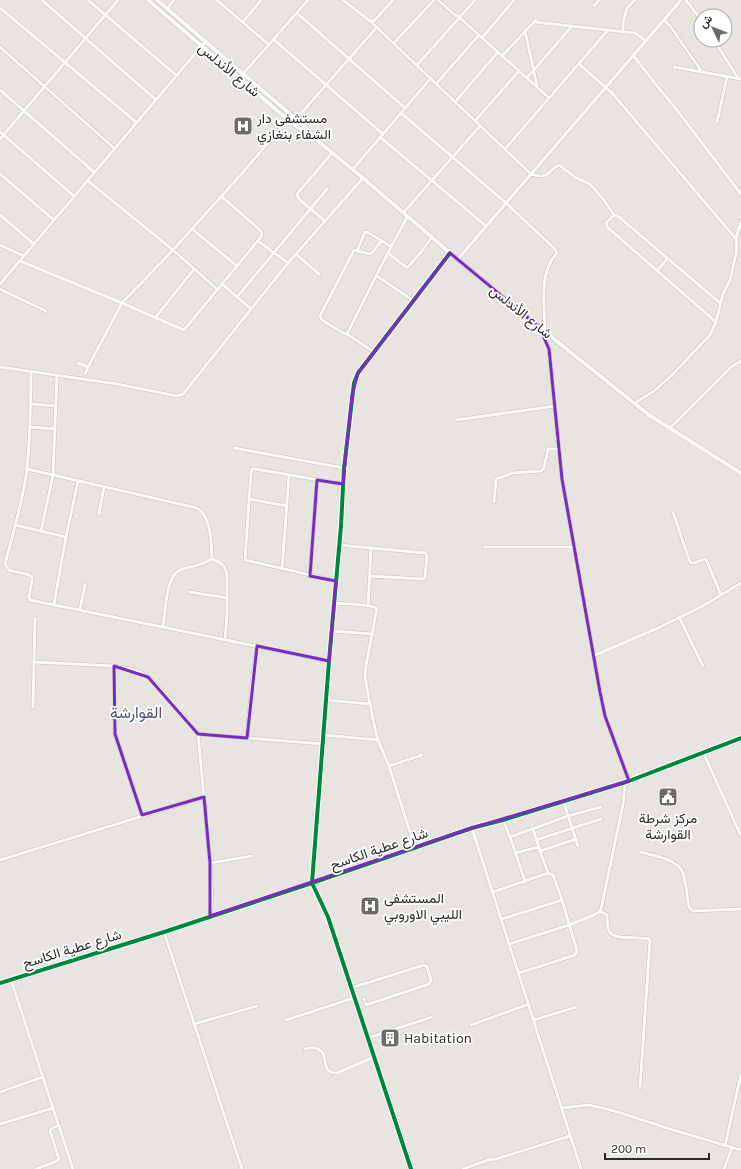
<svg xmlns="http://www.w3.org/2000/svg" width="741" height="1169" font-family="Karla,Vazirmatn,sans-serif">
	<rect width="100%" height="100%" fill="#e8e5e0"/>
	<g fill="none" stroke-linecap="round" stroke-linejoin="round">
		<g stroke="#c1c1c1" stroke-width="4">
			<g id="minor">
				<path d="M42 0 155 99"/>
				<path d="M88 0 176 75"/>
				<path d="M217 0 269 45"/>
				<path d="M343 0 370 21H374L393 0"/>
				<path d="M438 0 455 15 460 17 475 0"/>
				<path d="M686 0 701 20"/>
				<path d="M594 6 599 0"/>
				<path d="M0 8 136 122"/>
				<path d="M167 9 174 0"/>
				<path d="M297 13 405 108"/>
				<path d="M459 17 549 98"/>
				<path d="M664 20 670 26 702 72"/>
				<path d="M370 21 531 174C549 180 546 172 559 165L576 178 590 184 604 200 614 215 619 217 720 303"/>
				<path d="M243 22 261 0"/>
				<path d="M534 22 635 33 646 41"/>
				<path d="M525 31 537 86"/>
				<path d="M623 32V23L627 8 635 0"/>
				<path d="M482 38 514 0"/>
				<path d="M273 39 383 134"/>
				<path d="M714 40 738 78"/>
				<path d="M394 43 434 0"/>
				<path d="M0 47 114 148"/>
				<path d="M633 55 657 86 673 105 741 194"/>
				<path d="M502 56 536 20"/>
				<path d="M579 64 612 93 737 240 736 254 730 280 723 294 716 322 710 335 672 375 654 391 635 403"/>
				<path d="M417 65 460 17"/>
				<path d="M674 67 741 79"/>
				<path d="M243 74 308 0"/>
				<path d="M527 78 572 26"/>
				<path d="M436 84 479 35"/>
				<path d="M0 90 94 172"/>
				<path d="M455 102 498 52"/>
				<path d="M401 113 506 203 555 249 557 253C538 273 545 307 545 332"/>
				<path d="M296 119 377 27"/>
				<path d="M475 121 519 71"/>
				<path d="M717 122 727 77"/>
				<path d="M0 132 74 196"/>
				<path d="M380 137 486 226"/>
				<path d="M0 139 118 0"/>
				<path d="M505 149 608 30"/>
				<path d="M353 169 431 78"/>
				<path d="M0 174 54 220"/>
				<path d="M87 180 173 250 218 290"/>
				<path d="M221 196 260 230 262 234 261 237 237 266"/>
				<path d="M404 212 480 126"/>
				<path d="M0 215 34 244"/>
				<path d="M614 215 606 223 607 227 716 322"/>
				<path d="M325 221 300 200 298 197 297 194 332 153"/>
				<path d="M736 238 741 221"/>
				<path d="M258 241 288 263"/>
				<path d="M0 245 24 256"/>
				<path d="M391 247 382 241C376 244 376 251 370 254L354 250 353 252 321 314 320 317 322 320 343 333 347 334C367 295 386 254 408 216"/>
				<path d="M357 251 365 232H367L382 241"/>
				<path d="M388 253 406 267H408L422 251 432 237"/>
				<path d="M296 254 319 274"/>
				<path d="M20 261 122 303 184 330 237 266 192 229"/>
				<path d="M657 271 667 259"/>
				<path d="M377 276 414 301"/>
				<path d="M0 284 205 42"/>
				<path d="M222 284 251 309"/>
				<path d="M0 289 46 311"/>
				<path d="M237 297 327 189"/>
				<path d="M155 318 194 269"/>
				<path d="M540 329 545 338 549 349 562 479 600 692 605 716 629 781"/>
				<path d="M347 334 374 352"/>
				<path d="M78 363 88 367 122 303 173 250 245 170 284 124 290 114"/>
				<path d="M0 367 117 384 177 396 183 394 288 263 363 178"/>
				<path d="M31 371C31 404 30 437 27 469 23 501 13 533 5 564L9 570 29 575 32 577V580L29 598 30 600 329 661"/>
				<path d="M85 374 88 367"/>
				<path d="M31 404 56 406"/>
				<path d="M456 420 555 406"/>
				<path d="M29 427 55 429"/>
				<path d="M670 428 731 367 741 361"/>
				<path d="M234 448 344 468"/>
				<path d="M27 469 197 508C212 517 211 544 212 559"/>
				<path d="M249 499 287 506"/>
				<path d="M494 502 496 479 513 473 541 471 544 468 548 449H559"/>
				<path d="M673 512 690 562 691 563H694L706 559 721 595"/>
				<path d="M99 514 104 487"/>
				<path d="M15 525 66 537"/>
				<path d="M41 531 53 475 57 375"/>
				<path d="M339 545 425 553 427 555 425 578 423 579 370 576"/>
				<path d="M484 547H574"/>
				<path d="M282 569 289 475"/>
				<path d="M310 576 317 480"/>
				<path d="M336 581 245 560 251 472 252 469H255L343 484"/>
				<path d="M190 592 227 598"/>
				<path d="M334 603C345 604 369 604 377 608L366 666 365 675 367 689 375 729 378 740 389 766"/>
				<path d="M54 604 66 537 78 481"/>
				<path d="M368 606 371 549"/>
				<path d="M80 609 85 585"/>
				<path d="M679 617 703 666"/>
				<path d="M163 626C165 613 166 580 177 572 183 567 191 567 198 565 203 564 207 561 212 559 222 563 225 565 227 575V615L225 639"/>
				<path d="M332 631 372 634"/>
				<path d="M593 656 658 628 701 607 741 583"/>
				<path d="M34 662 114 666 131 669 142 673 148 677 171 700 198 734 210 863 212 899 210 916"/>
				<path d="M114 666V725L115 734 142 815"/>
				<path d="M326 700 370 704"/>
				<path d="M33 707 35 618"/>
				<path d="M198 734 323 744"/>
				<path d="M324 735 378 740"/>
				<path d="M247 738 252 683 257 646"/>
				<path d="M703 752 741 836"/>
				<path d="M563 800 578 846"/>
				<path d="M472 828 581 1169"/>
				<path d="M533 829 539 847"/>
				<path d="M510 837 568 816 601 807"/>
				<path d="M536 840 601 819"/>
				<path d="M415 848 389 766 422 755"/>
				<path d="M540 851 548 873"/>
				<path d="M640 852C652 855 678 859 683 873 686 882 687 897 689 907L693 911 741 909"/>
				<path d="M515 853 539 847 540 851 576 839"/>
				<path d="M0 860 204 797"/>
				<path d="M210 863 252 856"/>
				<path d="M493 892 525 881 510 837 503 820"/>
				<path d="M599 912 601 909 623 805 625 781"/>
				<path d="M502 919 562 900"/>
				<path d="M164 932 242 1169"/>
				<path d="M509 944 569 925 594 915 599 912 604 913 607 915C607 920 607 927 609 931 614 941 639 936 649 939L650 941 640 1087"/>
				<path d="M519 973 575 955 577 951 562 900 553 875 548 873 525 881"/>
				<path d="M11 980 73 1169"/>
				<path d="M351 988 424 965 427 967 431 980 429 984 366 1005 364 999"/>
				<path d="M286 1020 354 998"/>
				<path d="M534 1020 576 1007"/>
				<path d="M194 1024 257 1006"/>
				<path d="M471 1025 529 1004"/>
				<path d="M368 1038 432 1017"/>
				<path d="M305 1049C309 1048 315 1047 318 1049 330 1054 319 1073 337 1073L374 1057"/>
				<path d="M0 1092 43 1077"/>
				<path d="M562 1108 588 1105 603 1108 621 1113 670 1129 741 1150"/>
				<path d="M0 1124 53 1108"/>
				<path d="M725 1146 741 1074"/>
				<path d="M36 1169 55 1162 59 1159 50 1131 51 1129 59 1125"/>
				<path d="M411 1169 328 917 312 883 329 661 341 526 344 468 354 383 358 373 450 253"/>
				<path d="M463 1169 488 1160 496 1159 570 1136"/>
				<path d="M724 1169 732 1148"/>
			</g>
		</g>
		<g stroke="#c1c1c1" stroke-width="4.5">
			<g id="tertiary">
				<path d="M458 259 681 0"/>
				<path d="M0 983 164 932 312 883 472 828 503 820 629 781 741 738"/>
			</g>
		</g>
		<g stroke="#c1c1c1" stroke-width="5">
			<g id="secondary">
				<path d="M148 0 287 119 307 134 312 137"/>
				<path d="M157 0 296 119 309 131 313 137 363 178 478 277 539 327 649 415 741 473"/>
			</g>
		</g>
		<use href="#minor" stroke="#fcfbfa" stroke-width="3"/>
		<use href="#tertiary" stroke="#fcfbfa" stroke-width="3.5"/>
		<use href="#secondary" stroke="#fcfbfa" stroke-width="4"/>
		<g stroke="#fff" stroke-width="6">
			<g id="cycleway">
				<path d="M0 983 164 932 312 883 472 828 503 820 629 781 741 738"/>
				<path d="M411 1169 328 917 312 883 329 661 341 526 344 468 354 383 358 373 450 253"/>
			</g>
		</g>
		<use href="#cycleway" stroke="#00873e" stroke-width="4"/>
	</g>
	<path fill="none" stroke="#7b2cbf" stroke-width="3" stroke-linejoin="round" d="M450 253 539 327 549 349 562 479 600 692 605 716 629 781 472 828 210 916V863L204 797 142 815 115 734 114 666 148 677 198 734 247 738 257 646 329 661 336 581 310 576 317 480 343 484 352 395 358 373Z"/>
	<defs>
		<g id="hospital-square" transform="scale(1)"><rect x="-9" y="-9" width="18" height="18" rx="4" fill="#6c6b6a" stroke="#fff"/><path d="M-5-5h3v3.5h4V-5h3V5h-3V1.5h-4V5h-3Z" fill="#fff"/></g>
		<g id="civic-square" transform="scale(1)"><rect x="-9" y="-9" width="18" height="18" rx="4" fill="#6c6b6a" stroke="#fff"/><path d="M-.6-6.5H3V-4.5H.6V-3L4-1V1h2V6H-6V1h2V-1L-.6-3ZM-1.2 2.5V6h2.4V2.5Z" fill="#fff"/></g>
		<g id="building-square" transform="scale(1)"><rect x="-9" y="-9" width="18" height="18" rx="4" fill="#6c6b6a" stroke="#fff"/><path d="M-4-6H4V6H1V3H-1V6H-4ZM-2.5-4.3h1.7v1.8h-1.7ZM.8-4.3h1.7v1.8H.8ZM-2.5-1h1.7V.8h-1.7ZM.8-1h1.7V.8H.8Z" fill="#fff"/></g>
	</defs>
	<g fill-rule="evenodd">
		<use href="#hospital-square" x="243" y="126"/>
		<use href="#civic-square" x="668" y="797"/>
		<use href="#hospital-square" x="370" y="906"/>
		<use href="#building-square" x="390" y="1038"/>
	</g>
	<g text-anchor="middle" dominant-baseline="central" stroke-width="3.5" stroke-linejoin="round" paint-order="stroke">
		<g font-size="14" fill="#2a2a2a" stroke="#fff">
			<text transform="translate(229 70) rotate(40)">شارع الأندلس</text>
			<text transform="translate(521 312) rotate(39)">شارع الأندلس</text>
			<text transform="translate(379 849) rotate(-19)">شارع عطية الكاسح</text>
			<text transform="translate(72 949) rotate(-17)">شارع عطية الكاسح</text>
		</g>
		<g font-size="14" fill="#2a2a2a" stroke="#fff" text-anchor="start">
			<text x="257" y="118">مستشفى دار<tspan x="257" dy="16">الشفاء بنغازي</tspan></text>
			<text x="668" y="818" text-anchor="middle">مركز شرطة<tspan x="668" dy="16">القوارشة</tspan></text>
			<text x="384" y="898">المستشفی<tspan x="384" dy="16">الليبي الاوروبي</tspan></text>
			<text x="404" y="1038">Habitation</text>
		</g>
		<g font-size="16" fill="#4c5379" stroke="#fff">
			<text x="136" y="712">القوارشة</text>
		</g>
	</g>
	<g transform="translate(713 28) rotate(313)"><circle r="19" fill="#ffffff" stroke="#aaaaaa"/>
	<path d="M0-3L7 15L0 10L-7 15Z" fill="#6c6b6a"/>
	<text y="-6" font-size="11" font-weight="bold" text-anchor="middle" fill="#2a2a2a">ش</text>
	</g>
	<path d="M605 1153v6h104v-6" fill="none" stroke="#2a2a2a" stroke-width="2"/>
	<text x="611" y="1153" font-size="12" fill="#2a2a2a" stroke="#ffffff" stroke-width="3" paint-order="stroke">200 m</text>
</svg>
